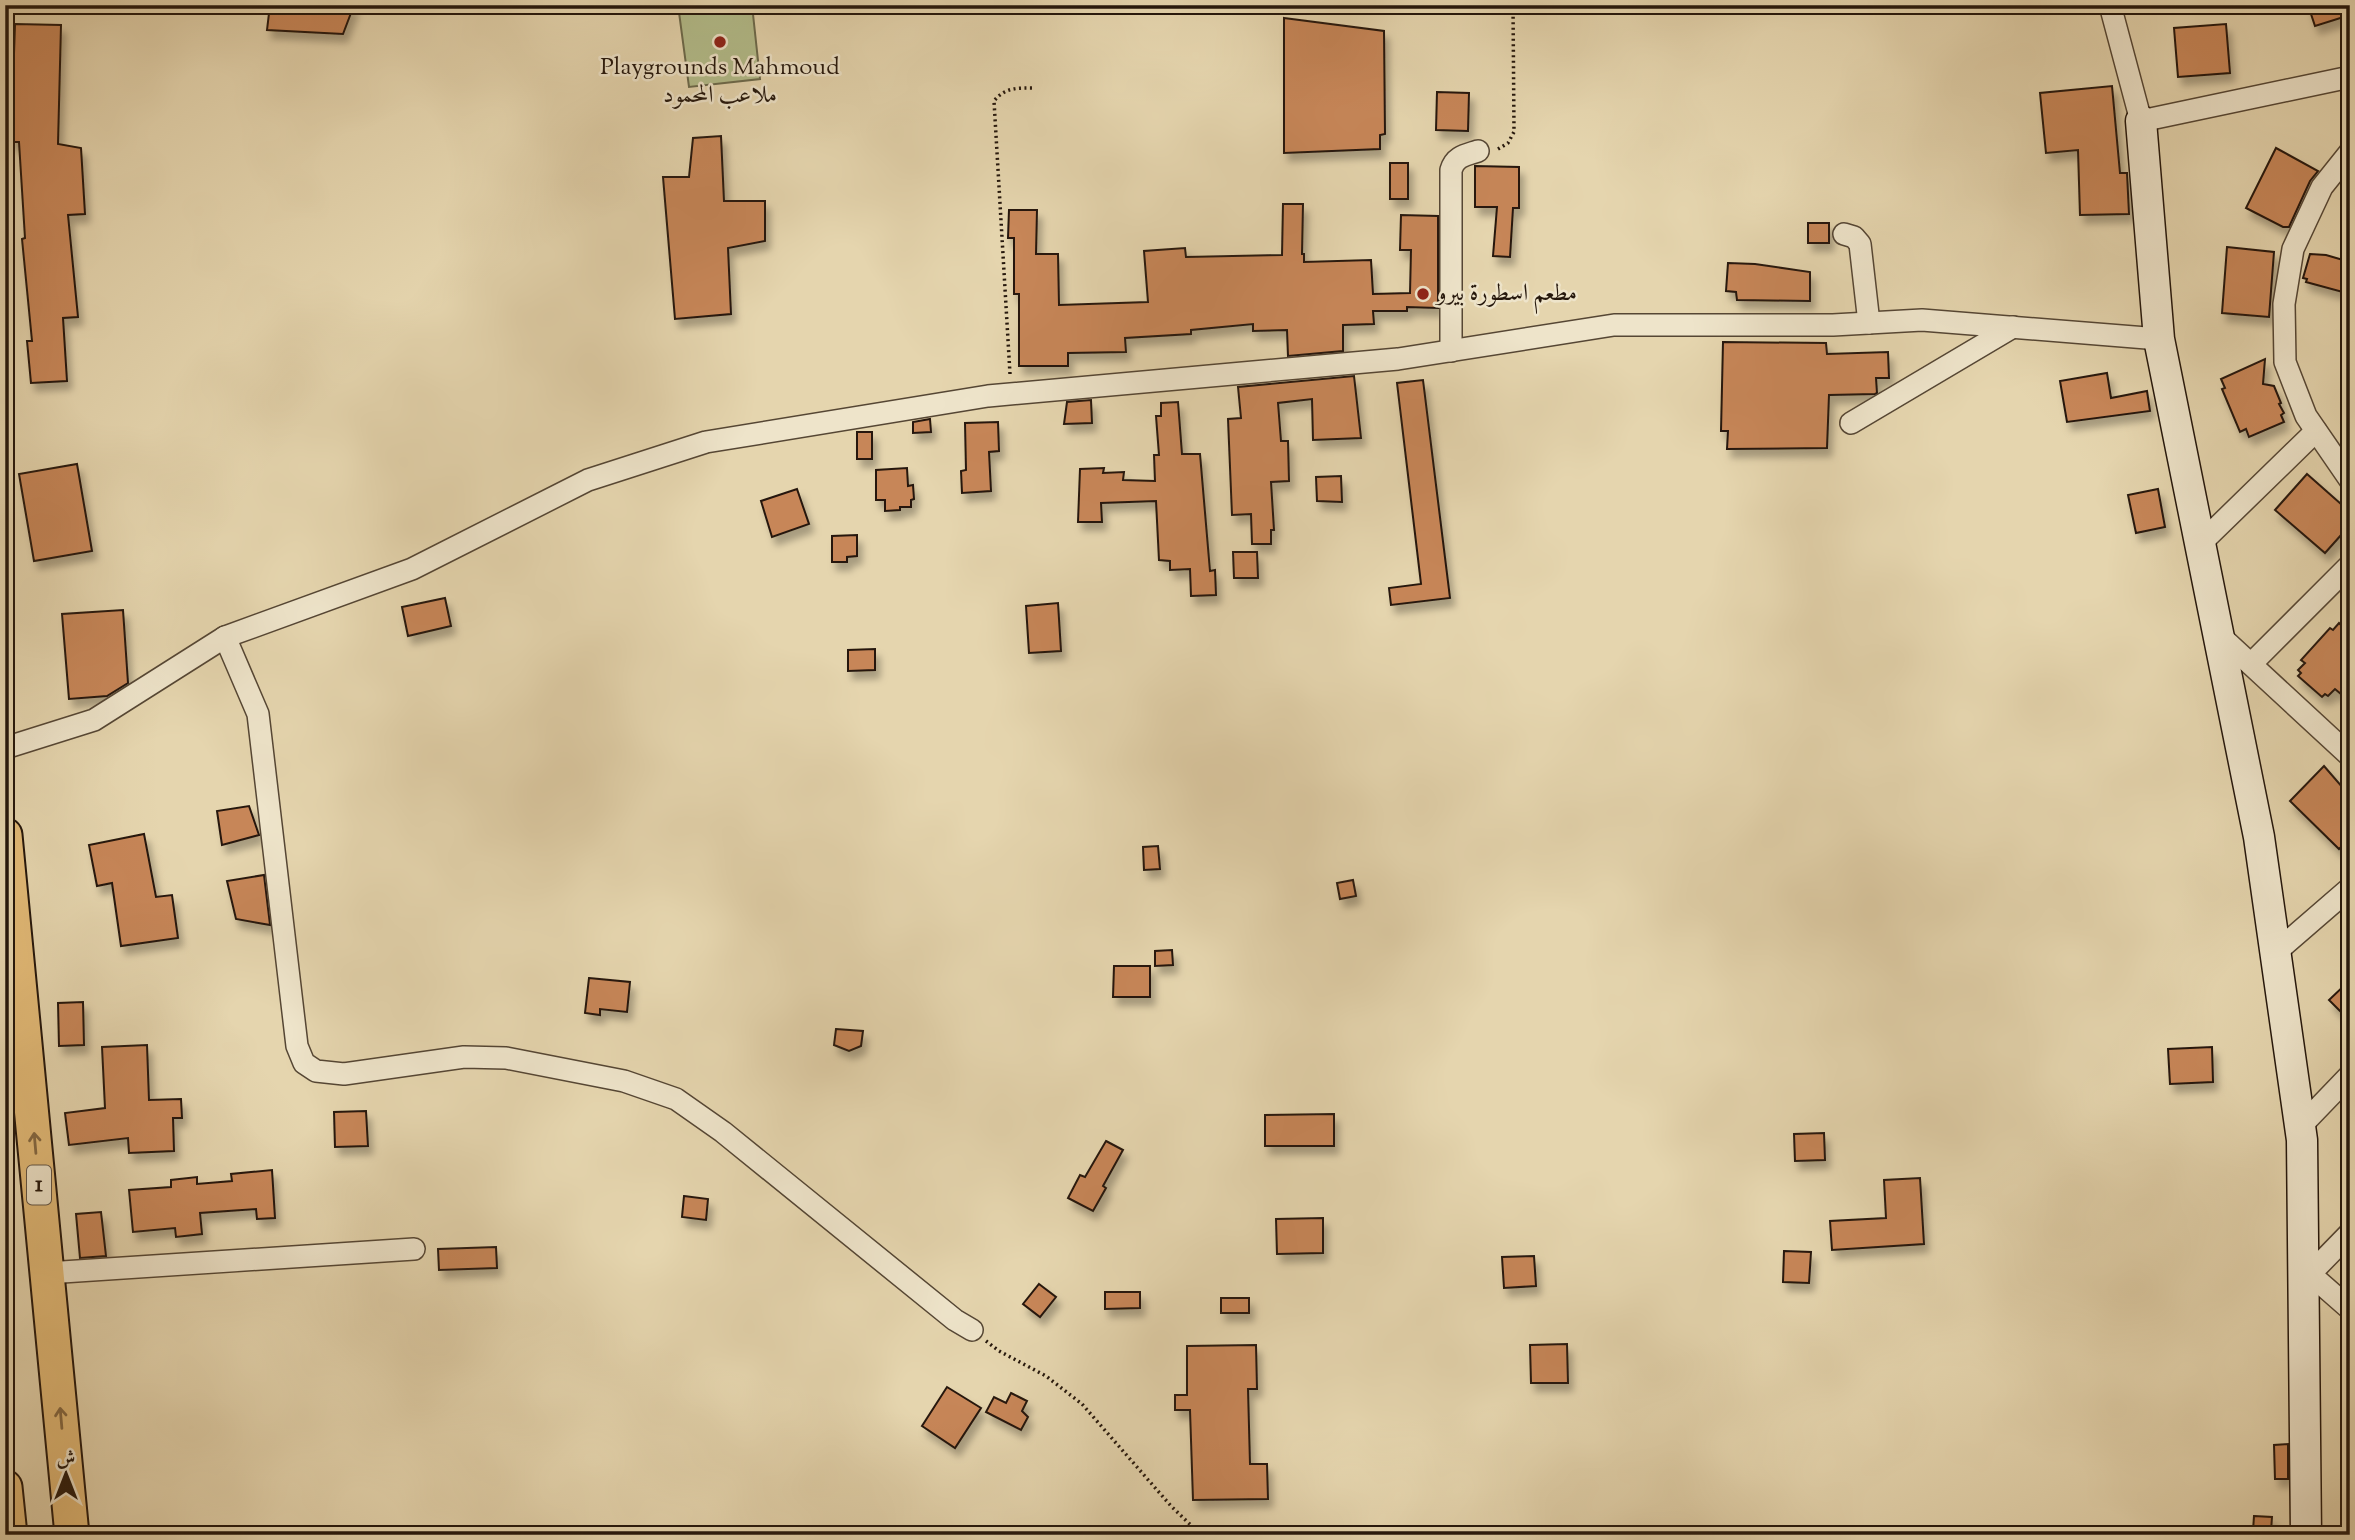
<svg xmlns="http://www.w3.org/2000/svg" width="2355" height="1540" font-family="'Sorts Mill Goudy',Amiri,serif">
	<defs>
		<filter id="shadow"><feDropShadow dx="4.5" dy="8" stdDeviation="3.5" flood-color="#0004"/></filter>
	</defs>
	<rect width="100%" height="100%" fill="#e5d5ae"/>
	<filter id="stains"><feTurbulence type="fractalNoise" baseFrequency=".00286" numOctaves="4"/><feColorMatrix values="0 0 0 0 .2 0 0 0 0 .09 0 0 0 0 .02 0 0 0 .5 -.17"/></filter>
	<radialGradient id="worn" r=".72"><stop offset=".6" stop-color="#630" stop-opacity="0"/><stop offset="1" stop-color="#630" stop-opacity=".3"/></radialGradient>
	<path fill="#b3bd8b" stroke="#6c6a4c" stroke-width="2" d="M678 5H752L760 79 689 87Z"/>
	<g fill="#c78658" stroke="#25170c" stroke-width="2" filter="url(#shadow)">
		<path d="M270 5H354L343 34 267 30Z"/>
		<path d="M2308 5H2350V15L2315 26Z"/>
		<path d="M1284 18 1384 31 1385 134 1380 135V149L1284 153Z"/>
		<path d="M15 24 61 25 58 144 81 148 85 214 68 215 78 317 63 318 67 381 31 383 27 341H32L22 239 25 238 19 142H11Z"/>
		<path d="M2226 24 2230 73 2178 77 2174 28Z"/>
		<path d="M2112 86 2120 173H2127L2129 214 2080 215 2078 150 2046 153 2040 93Z"/>
		<path d="M1437 92 1469 93 1468 131 1436 130Z"/>
		<path d="M721 136 724 201H765V241L728 248 731 314 675 319 663 177H689L693 138Z"/>
		<path d="M2276 148 2318 171 2310 181 2289 227H2283L2246 208Z"/>
		<rect x="1390" y="163" width="18" height="36"/>
		<path d="M1475 166 1519 167V208H1513L1510 257 1493 256 1497 207H1475Z"/>
		<path d="M1283 204H1303L1302 254H1304V262L1371 260 1373 294 1410 293 1411 250H1400L1401 215 1438 216V308L1407 307V311H1373L1374 324 1343 325V351L1288 356 1287 330 1253 331V324L1191 330V334L1125 338 1126 352 1068 353V366H1019V294H1014V238H1008L1009 210H1037L1036 254H1058L1059 305 1148 302 1144 251 1185 248 1186 257 1282 255Z"/>
		<rect x="1808" y="223" width="21" height="20"/>
		<path d="M2227 247 2274 252 2269 317 2222 313Z"/>
		<path d="M2310 254 2326 255 2350 262V294L2306 282 2307 279 2303 278Z"/>
		<path d="M1728 263 1755 264 1810 272V301L1737 300 1736 292 1726 291Z"/>
		<path d="M1723 342 1826 343 1827 354 1888 352 1889 378H1876L1877 393 1875 394 1829 395 1827 448 1727 449 1728 431H1721Z"/>
		<path d="M2265 359 2263 384 2274 386 2281 403 2279 404 2284 413 2281 415 2284 422 2249 437 2246 429 2240 432 2222 389 2225 388 2221 379Z"/>
		<path d="M2107 373 2111 398 2147 391 2150 411 2067 422 2060 381Z"/>
		<path d="M1354 376 1361 438 1313 440 1312 399 1278 403 1281 441H1288L1289 481 1271 482 1274 530H1271V544H1252L1251 514 1232 515 1228 419 1241 418 1238 387Z"/>
		<path d="M1423 380 1450 598 1391 605 1389 588 1421 584 1397 383Z"/>
		<path d="M1091 400 1092 423 1064 424 1067 402Z"/>
		<path d="M1178 402 1182 454H1200L1210 571 1215 570 1216 595 1191 596 1190 569 1170 570V561L1159 560 1156 501 1101 503 1102 522H1078L1080 469 1104 468 1103 473 1124 472 1123 480 1155 481 1154 455H1159L1156 416H1161V403Z"/>
		<path d="M930 419 931 432 913 433V422Z"/>
		<path d="M998 422 999 451 989 452 991 491 962 493 961 471 966 470 965 423Z"/>
		<rect x="857" y="432" width="15" height="27"/>
		<path d="M77 464 92 551 34 561 19 474Z"/>
		<path d="M907 468 908 486 913 485 914 499 911 500V507H900V510L885 511V500H876V470Z"/>
		<path d="M2307 474 2350 512V525L2325 553 2275 510Z"/>
		<path d="M1341 476 1342 502 1317 501 1316 477Z"/>
		<path d="M797 489 809 524 772 537 761 501Z"/>
		<path d="M2158 489 2165 527 2136 533 2128 495Z"/>
		<path d="M857 535V556L847 557V562H832V536Z"/>
		<path d="M1233 552H1257L1258 578H1234Z"/>
		<path d="M445 598 451 626 408 636 402 607Z"/>
		<path d="M1058 603 1061 651 1029 653 1026 606Z"/>
		<path d="M123 610 128 683 107 696 69 699 62 614Z"/>
		<path d="M2350 617V684L2341 694 2335 689 2328 696 2325 694 2322 697 2298 676 2301 673 2298 670 2305 663 2301 660 2330 628 2333 630 2339 623 2342 626Z"/>
		<path d="M875 649V670L848 671V650Z"/>
		<path d="M2324 766 2350 796V838L2339 849 2290 801Z"/>
		<path d="M249 806 259 835 222 845 217 811Z"/>
		<path d="M144 834 156 897 172 895 178 938 121 946 112 883 97 886 89 845Z"/>
		<path d="M1158 846 1160 869 1144 870 1143 847Z"/>
		<path d="M264 875 270 925 236 919 227 881Z"/>
		<path d="M1353 880 1356 896 1340 899 1337 883Z"/>
		<path d="M1172 950 1173 965 1155 966V951Z"/>
		<path d="M1114 966H1150V997H1113Z"/>
		<path d="M589 978 630 982 627 1012 600 1009V1015L585 1013Z"/>
		<path d="M2350 980V1021L2329 1000Z"/>
		<path d="M83 1002 84 1045 59 1046 58 1003Z"/>
		<path d="M836 1029 863 1031 861 1046 849 1051 834 1045Z"/>
		<path d="M147 1045 149 1100 181 1099 182 1118H173L174 1151 129 1153 128 1138 69 1145 65 1113 105 1108 102 1047Z"/>
		<path d="M2212 1047 2213 1082 2170 1084 2168 1049Z"/>
		<path d="M366 1111 368 1146 335 1147 334 1112Z"/>
		<path d="M1334 1114V1146H1265V1115Z"/>
		<path d="M1824 1133 1825 1160 1795 1161 1794 1134Z"/>
		<path d="M1106 1141 1123 1150 1103 1186 1106 1188 1093 1211 1068 1198 1080 1175 1085 1177Z"/>
		<path d="M272 1170 275 1218 257 1219 256 1209 200 1213 202 1234 176 1237 175 1228 133 1232 129 1190 171 1187V1180L197 1177V1184L232 1181 231 1174Z"/>
		<path d="M1920 1178 1924 1244 1832 1250 1830 1221 1886 1218 1884 1180Z"/>
		<path d="M684 1196 708 1199 706 1220 682 1217Z"/>
		<path d="M101 1212 106 1256 80 1258 76 1214Z"/>
		<path d="M1323 1218V1253L1277 1254 1276 1219Z"/>
		<path d="M496 1247 497 1268 439 1270 438 1249Z"/>
		<path d="M1784 1251 1811 1252 1809 1283 1783 1282Z"/>
		<path d="M1534 1256 1536 1286 1504 1288 1502 1257Z"/>
		<path d="M1039 1284 1056 1297 1040 1317 1023 1304Z"/>
		<path d="M1105 1292H1140V1308L1105 1309Z"/>
		<rect x="1221" y="1298" width="28" height="15"/>
		<path d="M1567 1344 1568 1383H1531L1530 1345Z"/>
		<path d="M1256 1345 1257 1389H1248L1250 1464H1267L1268 1499 1193 1500 1190 1410H1175V1395H1187V1346Z"/>
		<path d="M947 1387 981 1408 955 1448 922 1426Z"/>
		<path d="M1011 1393 1027 1401 1022 1411 1028 1417 1021 1430 986 1412 994 1397 1006 1403Z"/>
		<path d="M2288 1444V1479H2275L2274 1445Z"/>
		<path d="M2254 1516 2272 1517 2271 1531H2253Z"/>
	</g>
	<g fill="none" stroke-linecap="round" stroke-linejoin="round">
		<g stroke="#554634" stroke-width="24">
			<g id="street">
				<path d="M2110 5 2141 121 2350 77"/>
				<path d="M2350 152 2322 187 2293 249 2284 304 2285 362 2306 416 2350 480"/>
				<path d="M1844 234 1854 237 1860 244 1869 323"/>
				<path d="M1451 351V170C1455 156 1466 155 1478 151"/>
				<path d="M1851 423 2013 327"/>
				<path d="M2200 544 2316 431"/>
				<path d="M2218 634 2350 756"/>
				<path d="M225 637 258 714 297 1046 304 1063 316 1071 344 1074 464 1057 506 1058 624 1081 676 1099 723 1132 955 1320 972 1330"/>
				<path d="M2251 664 2350 565"/>
				<path d="M5 748 94 720 225 637 412 569 588 480 706 442 988 396 1398 359 1614 325H1833L1922 320 2159 339"/>
				<path d="M2275 953 2350 888"/>
				<path d="M2300 1127 2350 1075"/>
				<path d="M2309 1258 2310 1274 2350 1309"/>
				<path d="M47 1273 414 1249"/>
				<path d="M2310 1274 2350 1233"/>
			</g>
		</g>
		<g stroke="#25170c" stroke-width="33">
			<path id="secondary" d="M2141 121 2159 339 2259 837 2302 1140 2306 1535"/>
		</g>
		<g stroke="#25170c" stroke-width="37">
			<g id="primary">
				<path d="M5 835 72 1535"/>
				<path d="M5 1487 10 1535"/>
			</g>
		</g>
		<g stroke="#25170c" stroke-width="3.5" stroke-dasharray="2 3.5" stroke-linecap="butt">
			<path d="M1498 149 1508 143 1514 132 1513 5"/>
			<path d="M1010 374 994 101C1005 87 1018 88 1034 88"/>
			<path d="M986 1341 999 1351 1046 1376 1082 1404 1171 1506 1201 1535"/>
		</g>
		<use href="#street" stroke="#eee4ca" stroke-width="21"/>
		<use href="#secondary" stroke="#eee4ca" stroke-width="30"/>
		<use href="#primary" stroke="#e2ba77" stroke-width="33"/>
	</g>
	<defs><path id="oneway-shaft" d="M-6 0H5M1.5-3L5.5 0L1.5 3" fill="none" stroke-width="1.6" stroke-linecap="round" stroke-linejoin="round" transform="scale(1.75)"/></defs>
	<g stroke="#846842">
		<use href="#oneway-shaft" transform="translate(35 1143) rotate(-95)"/>
		<use href="#oneway-shaft" transform="translate(61 1418) rotate(-95)"/>
	</g>
	<g fill="#8f2418" stroke="#eee4ca" stroke-width="2.5">
		<circle cx="720" cy="42" r="7"/>
		<circle cx="1423" cy="294" r="7"/>
	</g>
	<g text-anchor="middle" dominant-baseline="central" stroke-width="5" stroke-linejoin="round" paint-order="stroke">
		<rect fill="#eee4ca" stroke="#615445" stroke-width="2" x="27" y="1165.5" width="24" height="39" rx="5"/>
		<g font-size="23" font-weight="bold" fill="#25170c">
			<text x="39" y="1185">1</text>
		</g>
		<g font-size="24" fill="#25170c" stroke="#eee4ca">
			<text x="720" y="68">Playgrounds Mahmoud<tspan x="720" dy="28">ملاعب المحمود</tspan></text>
			<text x="1437" y="294" text-anchor="start">مطعم اسطورة بيرو</text>
		</g>
	</g>
	<rect width="2355" height="1540" fill="none" stroke="#e5d5ae" stroke-width="28"/>
	<rect x="7" y="7" width="2341" height="1526" fill="none" stroke="#25170c" stroke-width="3.5"/>
	<rect x="14" y="14" width="2327" height="1512" fill="none" stroke="#25170c" stroke-width="2"/>
	<g transform="translate(66 1474)" stroke="#eee4ca" stroke-width="5" paint-order="stroke">
	<path d="M0-5L12 26L0 18L-12 26Z" fill="#25170c"/>
	<text y="-10" font-size="19" font-weight="bold" text-anchor="middle" fill="#25170c">ش</text>
	</g>
	<rect width="100%" height="100%" filter="url(#stains)"/>
	<rect width="100%" height="100%" fill="url(#worn)"/>
</svg>
